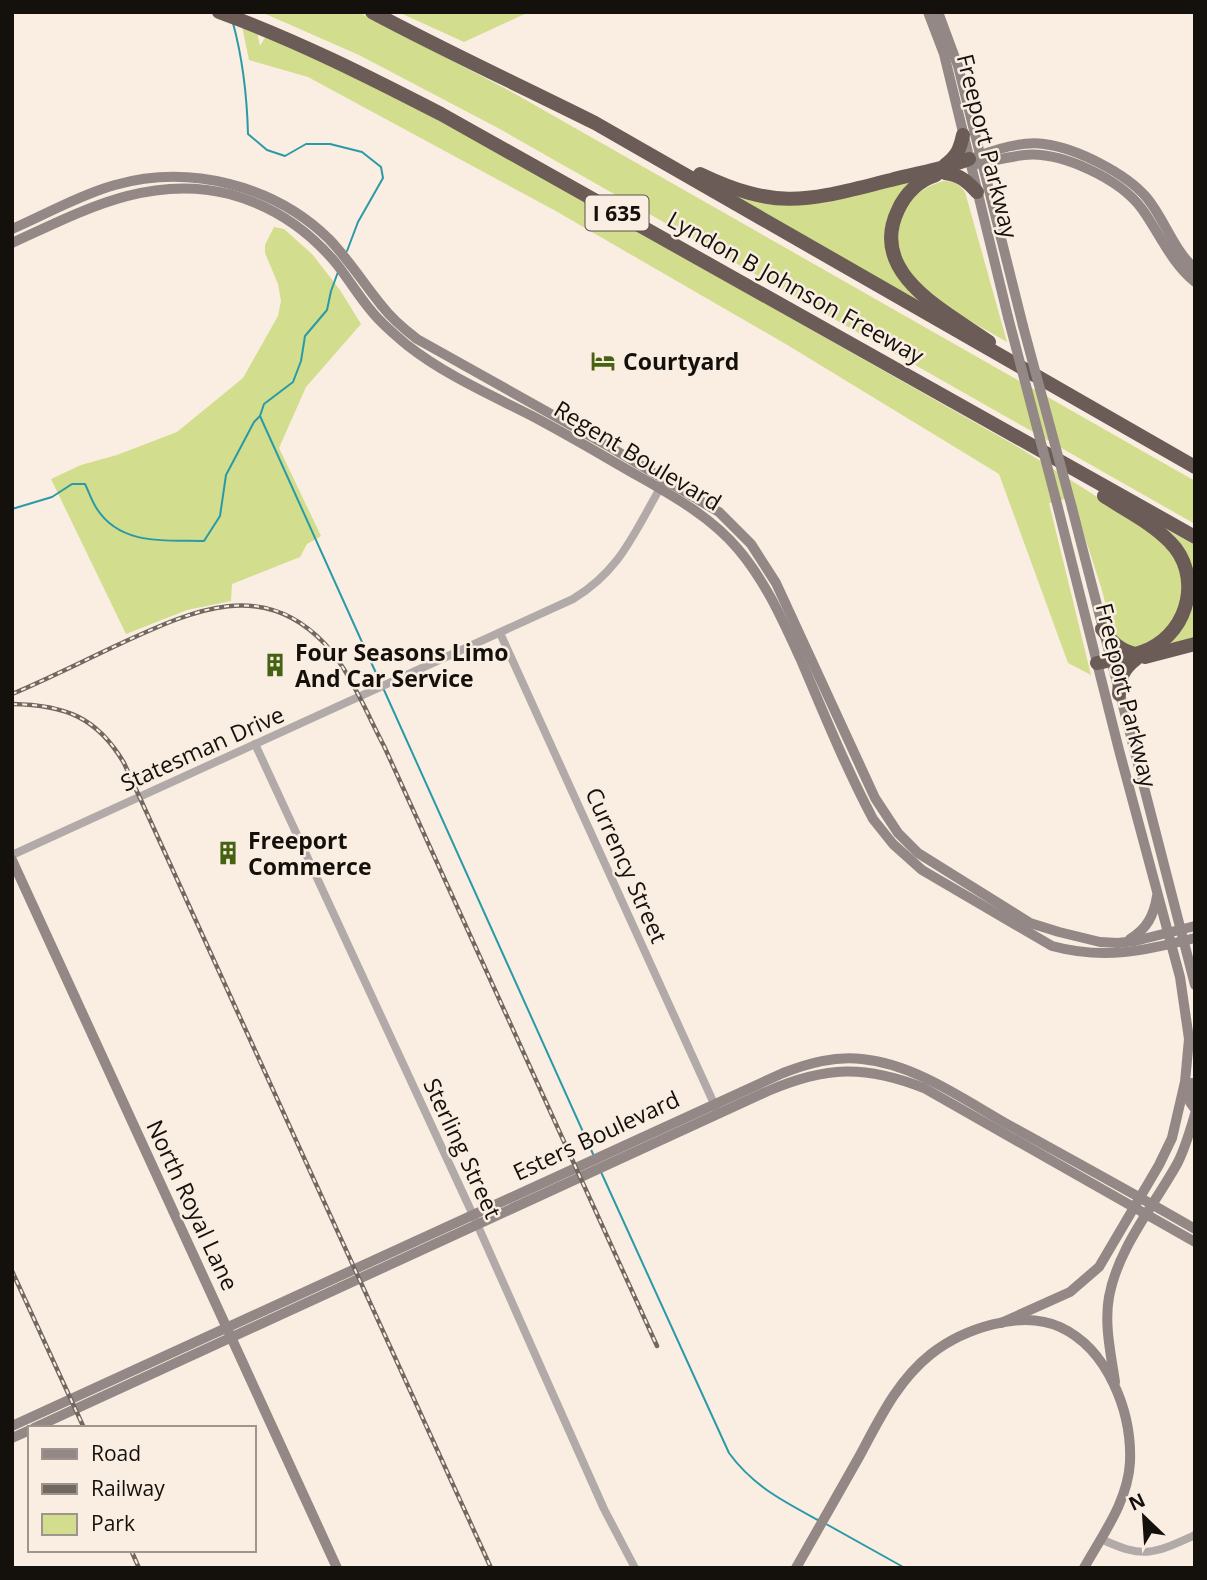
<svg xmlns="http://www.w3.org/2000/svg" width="1207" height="1580" font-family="'Open Sans',sans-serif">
	<rect width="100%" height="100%" fill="#faede1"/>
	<g fill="#d2dd8e">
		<path d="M261 12H358L510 91 1195 481V524L498 128 359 55Z"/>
		<path d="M398 12H529L464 42Z"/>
		<path d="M242 26 257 32 260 46 266 36 405 99 1018 447C1059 473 1101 498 1140 526 1151 534 1166 542 1173 554 1191 586 1182 624 1149 641 1143 644 1136 649 1129 647 1124 646 1119 642 1115 639L1101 587 1072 497 1049 503 1091 675 1068 663 999 474 789 346 554 210 308 77 249 60Z"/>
		<path d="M933 173 888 231 929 308 724 192 756 200Z"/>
		<path d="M943 181C954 181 959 184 965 192L1007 342C977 324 913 293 900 261 895 249 896 230 900 218 907 198 924 187 943 181Z"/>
		<path d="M274 227 284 229 312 254 340 290 361 324 306 387 279 448 321 536 307 544 300 557 232 584 231 601 187 610 126 634 51 479 81 465 117 455 177 432 243 378 278 316 281 301 278 284 265 253V245Z"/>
		<path d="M1149 520 1195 545V642L1157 651 1192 584Z"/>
	</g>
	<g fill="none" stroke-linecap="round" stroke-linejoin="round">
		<g stroke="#2a9aa8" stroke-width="2">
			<path d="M233 23C243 60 247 96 248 134L267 150 285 156 306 144H330L362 152 381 167 383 178 358 222 347 251"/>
			<path d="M260 416 380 682"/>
			<path d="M12 509 52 497 72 484H85C89 492 92 502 97 509 121 546 166 540 204 541L220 516 226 475 254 422 260 416 264 404 293 382 301 361 305 336 327 310 331 291 338 272"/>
			<path d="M384 690 593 1154"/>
			<path d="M601 1172 729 1453C753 1486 783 1501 818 1520"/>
			<path d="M826 1524 905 1568"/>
		</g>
		<g stroke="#b2aaa8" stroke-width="8">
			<path d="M500 633 716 1108"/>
			<path d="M255 744 473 1215 604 1509 635 1568"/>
			<path d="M12 855 573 599C622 569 634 532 662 485"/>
			<path d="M1101 1539C1144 1559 1153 1554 1195 1535"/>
		</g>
		<g stroke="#948886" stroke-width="10">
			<path d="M928 12 944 54 1008 317"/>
			<path d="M938 12 958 66 1023 326"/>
			<path d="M976 157C996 149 1022 141 1044 144 1076 148 1126 173 1147 198 1165 220 1173 249 1195 269"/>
			<path d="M976 164C992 161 1008 157 1024 155 1061 151 1120 179 1142 209 1160 234 1170 261 1195 282"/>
			<path d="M12 229C44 215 82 194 115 185 189 164 274 185 329 239 349 260 364 284 382 306 392 319 404 329 417 339L610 447 719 512 751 544 776 583 875 798 898 833 918 853 1030 923 1059 932 1100 942 1118 943 1135 941 1195 926"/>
			<path d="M12 243C82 211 149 174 229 194 271 205 307 229 335 262 348 278 359 297 373 313 383 325 395 335 407 345 445 375 491 395 534 417 570 436 605 457 640 477 675 497 712 518 738 549 766 582 783 621 801 660 824 714 846 768 873 819L893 844 922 870 1052 946C1104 960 1144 951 1195 938"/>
			<path d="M1072 508 1195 985"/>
			<path d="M12 860 337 1568"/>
			<path d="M1130 939C1147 929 1154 915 1157 896"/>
			<path d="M1192 1083 1190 1102 1195 1109"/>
			<path d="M1001 1323 1070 1292 1099 1267 1159 1165 1172 1138 1185 1082 1189 1039 1180 977 1119 750 1056 500"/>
			<path d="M1115 1382C1111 1354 1104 1325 1109 1297 1118 1248 1153 1207 1177 1164 1185 1149 1190 1131 1195 1114"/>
			<path d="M12 1426 783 1073C809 1063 834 1056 862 1059 914 1064 963 1099 1007 1124 1070 1159 1133 1193 1195 1229"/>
			<path d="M34 1428 768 1091C826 1066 865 1065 924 1088L1195 1242"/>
			<path d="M12 1438 30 1430"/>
			<path d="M796 1568C817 1531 838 1494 859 1457 879 1420 897 1381 931 1354 963 1329 1021 1309 1060 1327 1108 1349 1132 1412 1130 1462 1128 1501 1103 1534 1084 1568"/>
		</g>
		<g stroke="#6c5c58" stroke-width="14">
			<path d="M219 12C296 40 369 77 441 114L1195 537"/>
			<path d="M372 12C445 51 521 86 595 123L1195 467"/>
			<path d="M945 165C957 156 960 149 963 135"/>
			<path d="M945 173C960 175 967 181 977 192"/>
			<path d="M700 174C780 212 809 200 891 180 917 173 944 169 969 159"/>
			<path d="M936 175C919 180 905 194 898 210 867 274 947 312 989 342"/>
			<path d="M1102 629C1112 642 1119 650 1135 654"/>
			<path d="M1145 657 1195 644"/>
			<path d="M1097 663C1114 659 1133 657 1149 649 1190 630 1202 574 1170 542 1152 523 1125 510 1104 496"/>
			<path d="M1119 694C1120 677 1123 669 1136 659"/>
		</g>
		<g stroke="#706861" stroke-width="4.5">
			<g id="rail">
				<path d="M12 694C50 678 87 659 124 642 194 610 263 578 325 644 349 669 368 716 384 746L657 1346"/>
				<path d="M12 704C65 705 97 717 124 763L491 1568"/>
				<path d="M12 1271 84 1428"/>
				<path d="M131 1550 139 1568"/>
			</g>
		</g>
		<use href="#rail" stroke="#faede1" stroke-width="2" stroke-dasharray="5" stroke-linecap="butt"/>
		<g stroke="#948886" stroke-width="10">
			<path d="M1008 317 1056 500"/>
			<path d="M1023 326 1072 508"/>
		</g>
	</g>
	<defs>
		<g id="hotel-bare" transform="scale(1.89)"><path d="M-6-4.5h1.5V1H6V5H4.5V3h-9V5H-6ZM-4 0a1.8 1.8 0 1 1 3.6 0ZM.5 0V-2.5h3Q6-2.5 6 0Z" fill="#456112" stroke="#faede1" stroke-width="2.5" paint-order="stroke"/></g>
		<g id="building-bare" transform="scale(1.89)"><path d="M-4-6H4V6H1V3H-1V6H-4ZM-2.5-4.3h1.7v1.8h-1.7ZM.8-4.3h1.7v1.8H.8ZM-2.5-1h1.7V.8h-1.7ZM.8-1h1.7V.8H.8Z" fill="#456112" stroke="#faede1" stroke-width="2.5" paint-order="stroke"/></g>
	</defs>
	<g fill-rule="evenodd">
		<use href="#hotel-bare" x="603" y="361"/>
		<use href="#building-bare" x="275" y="665"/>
		<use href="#building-bare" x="228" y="853"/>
	</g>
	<g text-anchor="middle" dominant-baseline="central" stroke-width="5" stroke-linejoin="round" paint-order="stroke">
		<rect fill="#faede1" stroke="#59524c" stroke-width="2" x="585.5" y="195.5" width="63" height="35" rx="5"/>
		<g font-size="21" font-weight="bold" fill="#14100c">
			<text x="617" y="213">I 635</text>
		</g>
		<g font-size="23" fill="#14100c" stroke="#faede1">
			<text transform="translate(988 146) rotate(76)">Freeport Parkway</text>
			<text transform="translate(796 287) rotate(29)">Lyndon B Johnson Freeway</text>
			<text transform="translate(638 455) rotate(31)">Regent Boulevard</text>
			<text transform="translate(1127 695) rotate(76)">Freeport Parkway</text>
			<text transform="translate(202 748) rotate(-24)">Statesman Drive</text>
			<text transform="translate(627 865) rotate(66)">Currency Street</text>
			<text transform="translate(596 1135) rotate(-25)">Esters Boulevard</text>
			<text transform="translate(463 1148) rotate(65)">Sterling Street</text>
			<text transform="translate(193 1205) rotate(65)">North Royal Lane</text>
		</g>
		<g font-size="23" font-weight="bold" fill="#14100c" stroke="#faede1" text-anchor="start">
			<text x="623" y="361">Courtyard</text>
			<text x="295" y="652">Four Seasons Limo<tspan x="295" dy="26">And Car Service</tspan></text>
			<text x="248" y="840">Freeport<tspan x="248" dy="26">Commerce</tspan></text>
		</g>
	</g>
	<rect width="1207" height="1580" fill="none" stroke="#14100c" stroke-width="28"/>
	<rect x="28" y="1426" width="228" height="126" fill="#faede1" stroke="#9e958c" stroke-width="2"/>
	<rect x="42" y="1449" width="35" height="10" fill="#948886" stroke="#9e958c" stroke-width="2"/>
	<text x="91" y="1461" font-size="21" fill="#14100c">Road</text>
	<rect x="42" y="1484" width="35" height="10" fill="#706861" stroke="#9e958c" stroke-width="2"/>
	<text x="91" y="1496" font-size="21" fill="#14100c">Railway</text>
	<rect x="42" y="1514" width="35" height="21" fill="#d2dd8e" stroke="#9e958c" stroke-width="2"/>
	<text x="91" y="1531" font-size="21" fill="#14100c">Park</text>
	<g transform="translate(1144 1517) rotate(335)" stroke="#faede1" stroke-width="5" paint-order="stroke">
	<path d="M0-5L12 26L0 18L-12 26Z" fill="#14100c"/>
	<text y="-10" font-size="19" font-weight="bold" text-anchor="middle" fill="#14100c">N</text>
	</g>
</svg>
